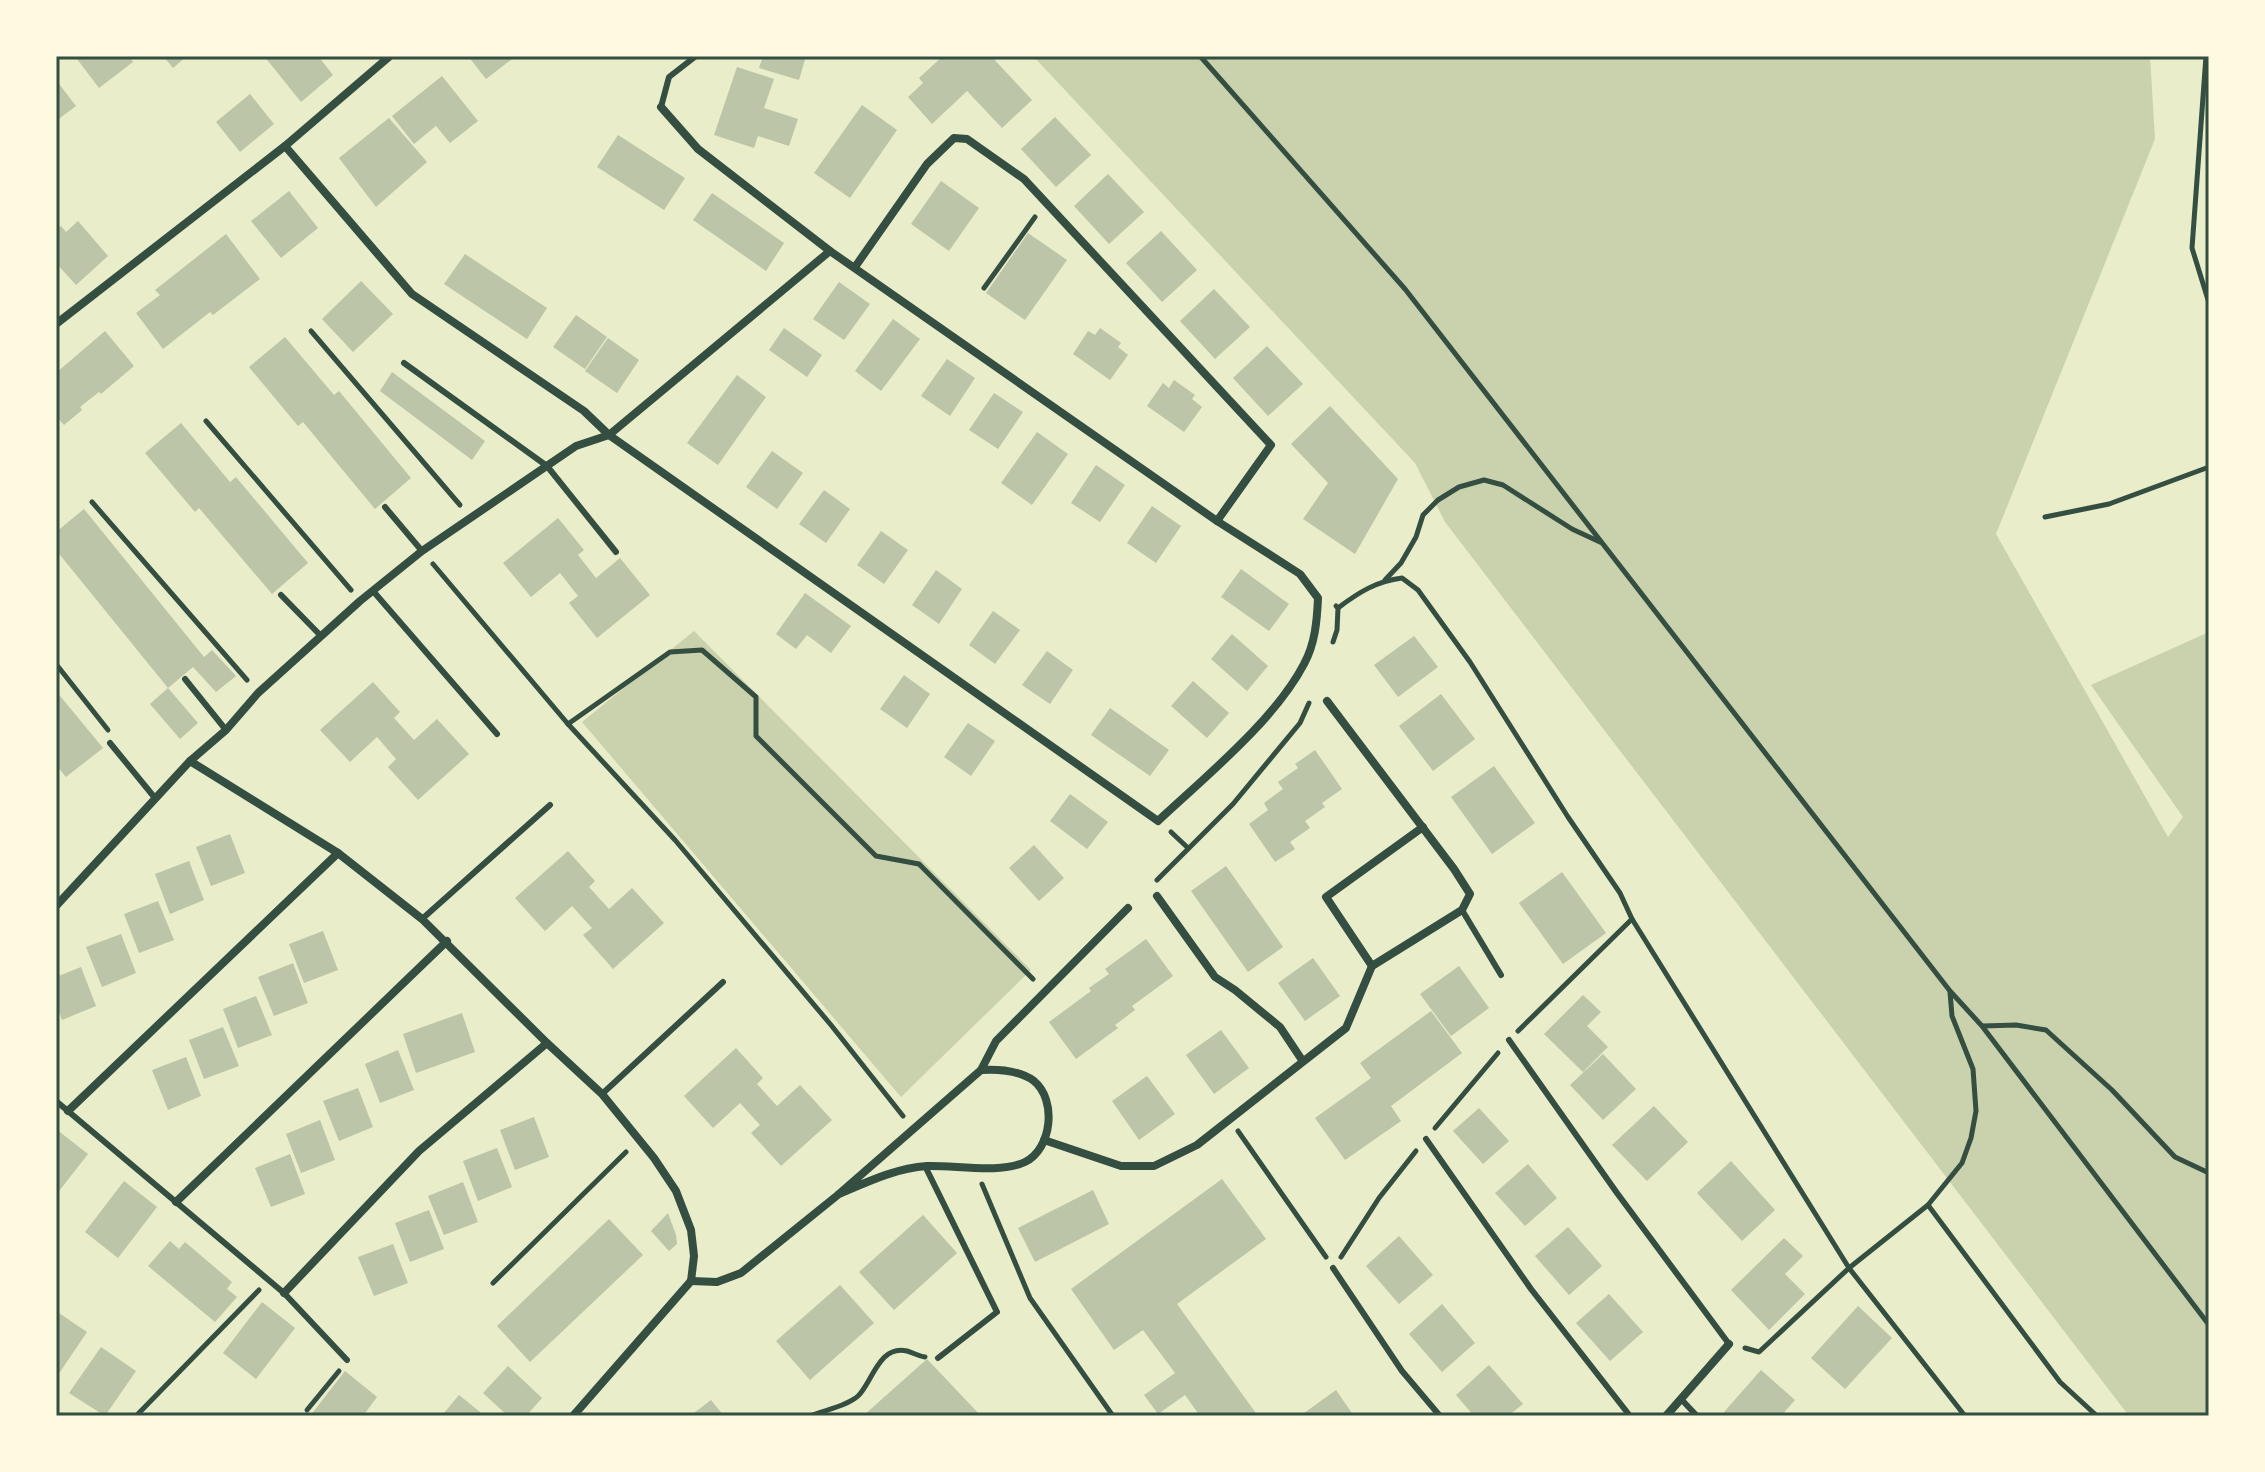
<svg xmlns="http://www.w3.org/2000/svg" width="2265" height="1472" font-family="'Work Sans',sans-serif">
	<rect width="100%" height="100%" fill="#e9edc9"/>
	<g fill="#cad2ad">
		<path d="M1033 56H2150L2155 139 1996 534 2168 837 2183 817 2091 685 2209 632V1416H2129L1445 522 1415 463Z"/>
		<path d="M694 631 1031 970 901 1097 582 722Z"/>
	</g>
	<g fill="#bcc5a7">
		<path d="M81 56H129L133 62 99 88 77 59Z"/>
		<path d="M163 56H187L173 68Z"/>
		<path d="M264 56H318L333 75 301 102Z"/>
		<path d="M468 56H516L486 79Z"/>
		<path d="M763 56H806L799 80 759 68Z"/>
		<path d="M943 56H991L1032 100 1002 128 967 91 932 124 908 97 923 83 919 78Z"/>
		<path d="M737 67 774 79 764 108 798 119 789 146 758 136 754 148 714 135Z"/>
		<path d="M442 76 478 121 450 143 436 126 414 144 392 116Z"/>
		<path d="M56 80 76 106 56 121Z"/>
		<path d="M250 94 274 124 240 152 216 122Z"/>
		<path d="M862 105 897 130 850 198 814 173Z"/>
		<path d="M1055 117 1091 155 1056 187 1021 149Z"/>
		<path d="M389 118 427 162 376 207 339 158Z"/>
		<path d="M618 135 685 178 664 210 597 167Z"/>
		<path d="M1108 174 1144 212 1109 244 1074 206Z"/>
		<path d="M941 181 979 208 949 251 911 224Z"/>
		<path d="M289 191 318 228 281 258 251 221Z"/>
		<path d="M712 193 784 243 766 271 693 220Z"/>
		<path d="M78 221 108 256 76 285 56 263V230L61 226 66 232Z"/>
		<path d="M1161 231 1197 270 1162 302 1126 263Z"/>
		<path d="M1028 233 1067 260 1025 320 986 293Z"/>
		<path d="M226 234 260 279 213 315 210 312 163 349 136 313 160 295 155 290Z"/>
		<path d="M465 254 547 308 527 339 444 284Z"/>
		<path d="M361 281 393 314 353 352 322 319Z"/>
		<path d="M839 282 870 304 844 340 813 319Z"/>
		<path d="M1214 289 1250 327 1215 359 1180 321Z"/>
		<path d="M576 315 607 337 585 369 553 347Z"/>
		<path d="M893 319 920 339 881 391 855 371Z"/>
		<path d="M784 328 822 355 807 377 769 350Z"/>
		<path d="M1100 328 1121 343 1118 347 1128 355 1110 380 1073 354 1088 331 1095 335Z"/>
		<path d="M105 331 134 366 101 394 99 392 80 407 82 410 64 425 56 416V373Z"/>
		<path d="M285 337 334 395 339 391 411 478 375 509 303 422 298 426 249 367Z"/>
		<path d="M608 338 639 360 617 393 585 371Z"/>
		<path d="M1267 346 1303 384 1268 416 1233 378Z"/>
		<path d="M947 359 975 378 950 416 921 396Z"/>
		<path d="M392 372 485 441 472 460 380 391Z"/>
		<path d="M737 375 766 397 718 465 687 443Z"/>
		<path d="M1174 380 1195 395 1192 399 1202 407 1184 432 1147 406 1163 383 1169 388Z"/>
		<path d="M994 393 1023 412 998 449 969 430Z"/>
		<path d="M1330 406 1398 479 1355 554 1303 519 1328 483 1291 444Z"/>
		<path d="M181 423 230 482 236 477 308 563 272 594 199 508 195 512 145 453Z"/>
		<path d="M1037 432 1068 454 1032 505 1001 483Z"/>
		<path d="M772 451 803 473 777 509 746 487Z"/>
		<path d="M1096 465 1125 485 1100 522 1071 503Z"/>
		<path d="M824 490 850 509 826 543 799 524Z"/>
		<path d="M1152 506 1181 526 1156 563 1127 543Z"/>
		<path d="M84 509 204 657 212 650 236 676 216 692 193 667 168 688 56 550V532Z"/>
		<path d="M558 518 584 550 578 555 596 578 620 558 650 595 597 638 569 603 578 596 560 573 531 597 503 563Z"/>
		<path d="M881 531 908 550 884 584 857 565Z"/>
		<path d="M1241 569 1289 604 1269 631 1221 597Z"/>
		<path d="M936 570 962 589 939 624 912 605Z"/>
		<path d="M805 593 851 626 831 653 807 635 796 649 776 634Z"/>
		<path d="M993 611 1020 630 995 664 969 645Z"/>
		<path d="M1232 634 1268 666 1247 691 1211 659Z"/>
		<path d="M1414 636 1438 667 1398 697 1374 665Z"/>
		<path d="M1047 651 1073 670 1050 704 1022 685Z"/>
		<path d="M904 675 930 694 907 728 880 709Z"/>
		<path d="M1193 681 1229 713 1207 738 1171 706Z"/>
		<path d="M373 682 400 712 394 718 414 740 437 719 469 754 418 800 388 767 396 759 377 737 350 762 320 730Z"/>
		<path d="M168 688 198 723 180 739 150 704Z"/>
		<path d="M56 691 103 748 66 777 56 765Z"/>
		<path d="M1441 694 1475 739 1433 771 1399 726Z"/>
		<path d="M1110 708 1169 750 1150 776 1091 735Z"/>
		<path d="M968 723 995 741 971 776 944 757Z"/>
		<path d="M1315 750 1342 789 1322 803 1325 807 1305 821 1310 828 1290 842 1295 849 1275 862 1249 824 1268 810 1264 803 1283 789 1278 782 1298 768 1295 764Z"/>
		<path d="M1494 766 1535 823 1492 854 1451 797Z"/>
		<path d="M1070 794 1108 822 1087 849 1050 821Z"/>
		<path d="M230 834 245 873 211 886 196 847Z"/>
		<path d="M1034 845 1064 878 1039 901 1009 868Z"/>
		<path d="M568 851 595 881 589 887 609 909 632 888 664 923 613 969 583 935 592 928 572 906 545 931 515 898Z"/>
		<path d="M189 861 204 900 170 914 155 874Z"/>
		<path d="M1226 866 1283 947 1248 972 1191 891Z"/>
		<path d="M1562 872 1606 933 1563 964 1519 903Z"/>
		<path d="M158 901 174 940 139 953 124 914Z"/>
		<path d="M323 931 338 970 304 983 289 944Z"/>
		<path d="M121 934 136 973 102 987 86 947Z"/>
		<path d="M1146 939 1173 976 1132 1006 1135 1010 1115 1025 1118 1028 1076 1059 1049 1022 1091 991 1089 988 1109 974 1105 969Z"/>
		<path d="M1313 958 1340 996 1305 1021 1278 983Z"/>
		<path d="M293 963 308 1003 274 1016 258 977Z"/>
		<path d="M1459 966 1489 1008 1451 1036 1420 994Z"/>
		<path d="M81 967 96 1006 62 1020 56 1004V977Z"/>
		<path d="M1583 995 1601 1012 1587 1026 1608 1047 1583 1072 1544 1034Z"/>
		<path d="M256 996 272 1035 238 1048 223 1009Z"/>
		<path d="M1431 1011 1462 1053 1391 1106 1401 1121 1345 1160 1315 1118 1371 1078 1360 1063Z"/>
		<path d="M462 1013 475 1052 416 1073 403 1034Z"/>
		<path d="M223 1027 239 1066 204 1079 189 1040Z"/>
		<path d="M1221 1030 1249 1068 1214 1094 1186 1055Z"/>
		<path d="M736 1048 763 1078 757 1084 777 1106 800 1085 832 1120 781 1166 751 1133 760 1125 740 1103 713 1128 684 1096Z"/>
		<path d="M398 1050 414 1090 380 1103 365 1064Z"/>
		<path d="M1603 1054 1636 1089 1603 1120 1570 1085Z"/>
		<path d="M186 1057 201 1096 168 1110 152 1070Z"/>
		<path d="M1147 1076 1175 1114 1139 1140 1112 1101Z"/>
		<path d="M358 1088 373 1127 339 1141 323 1101Z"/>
		<path d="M1654 1106 1688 1142 1647 1181 1612 1145Z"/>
		<path d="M1479 1108 1509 1141 1483 1164 1453 1131Z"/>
		<path d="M534 1117 549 1157 515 1170 500 1130Z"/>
		<path d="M320 1120 335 1160 301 1173 286 1134Z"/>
		<path d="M56 1129 88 1154 56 1195Z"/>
		<path d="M497 1148 512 1187 478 1201 463 1161Z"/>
		<path d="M290 1154 305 1194 271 1207 255 1168Z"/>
		<path d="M1731 1161 1775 1210 1742 1241 1697 1193Z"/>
		<path d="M1528 1164 1557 1198 1525 1226 1495 1193Z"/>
		<path d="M1222 1179 1266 1239 1177 1304 1258 1416H1200L1185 1395 1158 1414 1144 1395 1175 1373 1143 1330 1114 1350 1071 1289Z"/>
		<path d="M124 1181 157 1207 118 1258 85 1232Z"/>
		<path d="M463 1182 478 1222 444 1235 428 1196Z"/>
		<path d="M1093 1190 1109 1224 1035 1262 1018 1228Z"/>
		<path d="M429 1210 444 1249 410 1262 395 1223Z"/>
		<path d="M668 1213 676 1235 677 1244 669 1251 651 1231Z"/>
		<path d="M923 1215 957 1253 894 1310 859 1272Z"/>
		<path d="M609 1219 643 1255 530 1362 497 1326Z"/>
		<path d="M1568 1227 1602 1266 1569 1295 1535 1256Z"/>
		<path d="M1399 1236 1433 1275 1399 1304 1366 1266Z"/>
		<path d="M1784 1238 1803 1256 1785 1274 1805 1294 1769 1330 1731 1290Z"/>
		<path d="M170 1241 179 1249 185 1242 232 1282 227 1289 237 1297 215 1322 148 1266Z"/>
		<path d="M393 1244 408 1283 374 1296 358 1257Z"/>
		<path d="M840 1285 874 1323 810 1380 776 1341Z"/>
		<path d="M1609 1294 1643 1332 1610 1361 1576 1323Z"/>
		<path d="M262 1302 295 1328 256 1379 223 1353Z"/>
		<path d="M1442 1304 1475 1343 1442 1372 1409 1334Z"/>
		<path d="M1858 1306 1892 1338 1845 1389 1811 1358Z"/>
		<path d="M56 1311 87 1332 56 1378Z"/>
		<path d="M101 1347 136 1371 105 1416 69 1393Z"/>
		<path d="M927 1359 981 1416H863Z"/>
		<path d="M1489 1365 1523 1404 1508 1416H1474L1456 1395Z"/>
		<path d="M508 1366 542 1398 526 1416H508L483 1393Z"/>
		<path d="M1761 1370 1795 1400 1781 1416H1729L1724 1412Z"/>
		<path d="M345 1371 377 1397 363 1416H310Z"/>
		<path d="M1336 1390 1354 1416H1300Z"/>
		<path d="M459 1395 485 1416H448L444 1413Z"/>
		<path d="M711 1400 724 1416H690Z"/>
	</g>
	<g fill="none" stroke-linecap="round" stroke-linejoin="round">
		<g stroke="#344e41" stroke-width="5">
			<path d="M1200 56 1405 289 1950 991 1982 1026 2209 1325"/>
			<path d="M2206 56 2192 248 2209 303"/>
			<path d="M984 288 1035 217"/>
			<path d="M311 331 460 505"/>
			<path d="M206 421 351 590"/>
			<path d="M92 502 247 680"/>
			<path d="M2045 517 2109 504 2209 467"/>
			<path d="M433 564 568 724 675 840 831 1025 903 1116"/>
			<path d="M1385 580 1401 563 1416 537 1423 515 1438 500 1459 487 1484 480 1503 485 1572 529 1600 542"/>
			<path d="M1338 608C1359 592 1377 581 1402 578L1418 590 1470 662 1568 817 1620 893 1632 919 1849 1268 1965 1416"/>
			<path d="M1333 642 1337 630 1338 608 1336 606"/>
			<path d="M56 664 108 730"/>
			<path d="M568 724 670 652 702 650 756 697V736L876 856 919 864 1033 979"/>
			<path d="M1171 832 1188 848"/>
			<path d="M1157 880 1233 804 1300 723 1309 703"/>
			<path d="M1983 1026 2016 1025 2046 1030 2112 1090 2175 1157 2209 1173"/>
			<path d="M1518 1031 1632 919"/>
			<path d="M1435 1128 1498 1053"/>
			<path d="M1238 1131 1326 1257"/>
			<path d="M982 1184 1030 1298 1113 1416"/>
			<path d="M1928 1205 2060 1382 2097 1416"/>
			<path d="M1341 1257 1379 1198 1416 1151"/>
			<path d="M493 1283 626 1152"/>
			<path d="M1745 1348 1759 1352 1849 1268 1928 1205 1962 1163 1971 1138 1976 1111 1973 1069 1952 1016 1950 992"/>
			<path d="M307 1410 339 1371"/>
			<path d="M136 1416 259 1290"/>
			<path d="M810 1416C825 1410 847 1406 858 1396 872 1383 879 1344 907 1351 914 1353 918 1356 925 1357"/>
		</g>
		<g stroke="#344e41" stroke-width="6">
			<path d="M661 107 669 77 696 56"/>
			<path d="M404 363 547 466 616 552"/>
			<path d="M385 507 422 551"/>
			<path d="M373 591 497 734"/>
			<path d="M281 595 321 636"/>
			<path d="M185 679 226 730"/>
			<path d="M110 743 155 798"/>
			<path d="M1462 910 1501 975"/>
			<path d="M422 919 550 805"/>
			<path d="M1509 1040 1617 1193 1729 1344"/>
			<path d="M602 1094 723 982"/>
			<path d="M56 1101 284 1293 347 1360"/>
			<path d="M1426 1139 1531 1289 1630 1416"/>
			<path d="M925 1166 997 1312 938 1358"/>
			<path d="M1333 1268 1402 1371 1440 1416"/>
			<path d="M1681 1399 1697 1416"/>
		</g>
		<g stroke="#344e41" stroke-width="8">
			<path d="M285 146 412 294 584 411 609 435 1158 821C1205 777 1275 720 1304 664 1315 644 1317 621 1318 598L1300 574 1217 521 830 251 698 149 661 107"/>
			<path d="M855 267 927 164 954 138 967 139 1024 179 1271 445 1217 521"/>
			<path d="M56 324 285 146 390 56"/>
			<path d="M190 761 338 853 422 919 547 1043 602 1094 654 1158 676 1191 691 1230 694 1256 691 1281 573 1416"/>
			<path d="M1157 896 1215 977 1235 990 1280 1027 1302 1060"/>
			<path d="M56 906 190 761 226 730 258 693 360 601 422 551 576 446 609 435 830 251"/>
			<path d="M1372 966 1326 897 1423 827"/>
			<path d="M981 1070 996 1041 1128 908"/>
			<path d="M68 1111 338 853"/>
			<path d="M1044 1140 1121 1166H1154L1197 1145 1346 1028 1372 966 1462 910 1470 894 1454 869 1327 701"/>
			<path d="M176 1202 447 941"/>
			<path d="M691 1281 717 1282 741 1273 839 1194 981 1070C999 1069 1019 1070 1034 1081 1057 1100 1052 1149 1025 1162 1000 1174 955 1165 927 1166 896 1168 867 1182 839 1194"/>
			<path d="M284 1293 419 1151 547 1043"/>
			<path d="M1666 1416 1729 1344"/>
		</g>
	</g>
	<rect width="2265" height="1472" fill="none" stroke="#fefae0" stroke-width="116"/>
	<rect x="58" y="58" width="2149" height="1356" fill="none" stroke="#344e41" stroke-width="3"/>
</svg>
